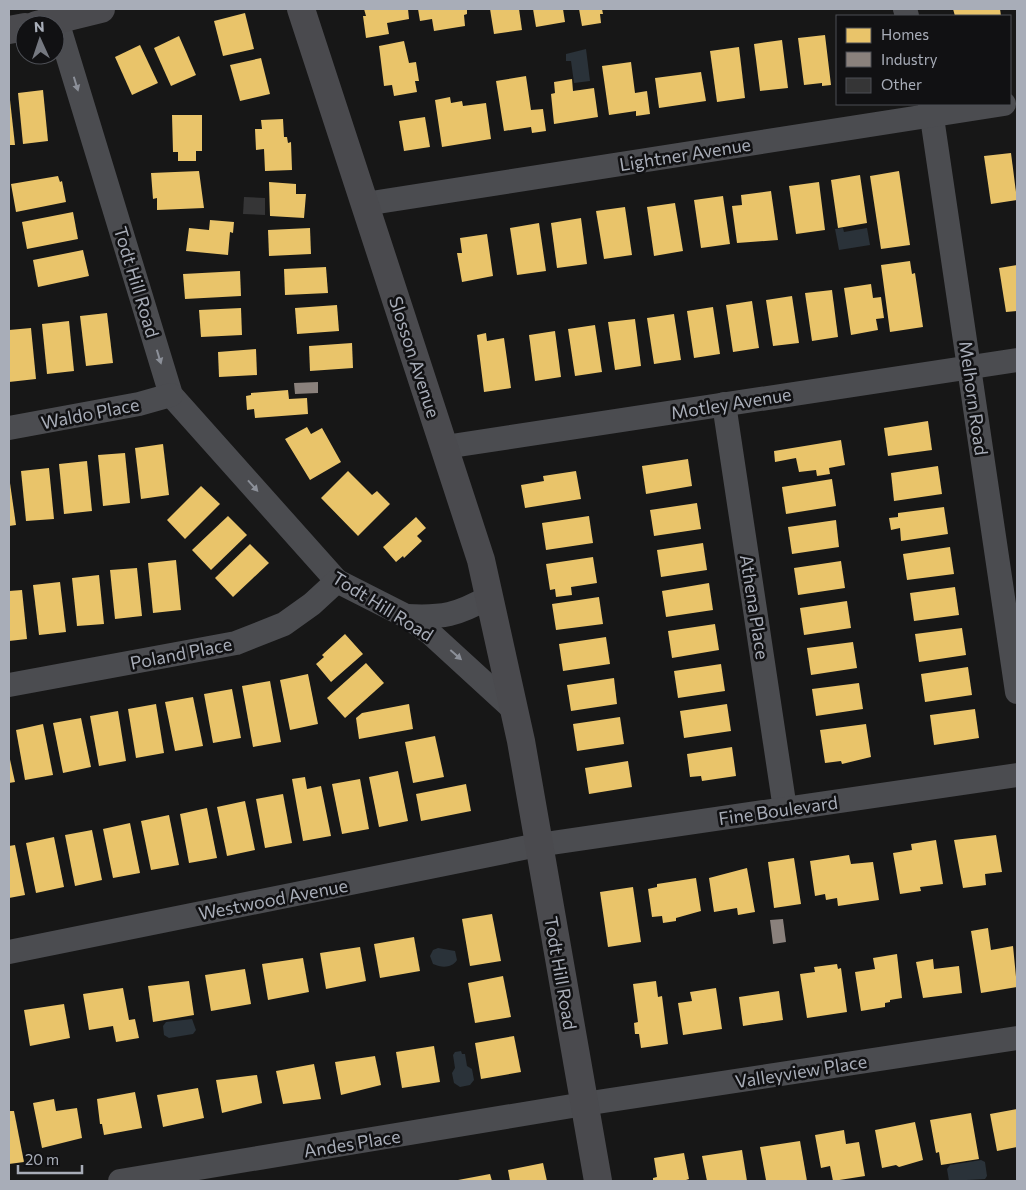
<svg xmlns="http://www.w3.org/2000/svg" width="1026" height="1190" font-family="Commissioner,sans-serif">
	<rect width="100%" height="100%" fill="#171717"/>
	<g fill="#2a3239">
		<path d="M586 49 590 81 574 83 571 61H566V54Z"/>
		<path d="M843 228 844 232 867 228 870 245 839 250 835 229Z"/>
		<path d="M438 948 455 951 457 960C452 968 442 968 433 964L430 956 433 950Z"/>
		<path d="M192 1019 196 1030 193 1034 169 1038 164 1035 163 1026 166 1022Z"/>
		<path d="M461 1051 462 1054H465L467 1066 472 1069 474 1080 470 1085 460 1087 454 1083 452 1073 455 1068 453 1055 455 1052Z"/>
		<path d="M981 1160 985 1162 987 1176 985 1179 949 1181 947 1169 950 1165Z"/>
	</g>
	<g fill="#e9c46a">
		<path d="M364 9H408L409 19 387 23 389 34 366 38 363 16H366Z"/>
		<path d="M418 9H467V14L464 15 465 26 434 31 432 19 420 21Z"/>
		<path d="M490 9H519L522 30 494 34Z"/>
		<path d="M533 9H563L565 22 536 27Z"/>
		<path d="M579 9H602L603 14H600L601 23 582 26Z"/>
		<path d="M953 9H1000L1001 16H955Z"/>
		<path d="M245 13 254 49 223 56 214 21Z"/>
		<path d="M825 35 831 85 822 86V83L804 85 798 38Z"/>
		<path d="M179 36 196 75 171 86 154 48Z"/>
		<path d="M782 40 788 88 760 91 754 44Z"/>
		<path d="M404 41 409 63 416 62 419 81H415L417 92 394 96 392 85 384 86 379 46Z"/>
		<path d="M140 45 158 83 132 95 115 57Z"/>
		<path d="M739 47 745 98 717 102 710 51Z"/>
		<path d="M261 58 270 94 240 101 230 65Z"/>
		<path d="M631 62 635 93 647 91 650 114 636 116V111L609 115 602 66Z"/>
		<path d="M701 72 706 101 659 108 655 78Z"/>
		<path d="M526 76 531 110 543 109 546 131 532 133 531 127 504 131 496 81Z"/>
		<path d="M572 79 573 91 594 88 598 117 554 124 551 94 555 93 554 82Z"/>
		<path d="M43 90 48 141 23 144 18 93Z"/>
		<path d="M9 91 15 145H9Z"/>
		<path d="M450 97 451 103 462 101 463 106 486 103 491 139 442 147 435 100Z"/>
		<path d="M172 115H202V151H196V161H178V152H173Z"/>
		<path d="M425 117 430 147 404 151 399 121Z"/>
		<path d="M283 119 284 137H287L288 143 291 142 292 170 265 171 264 149 256 150 255 129H262L261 120Z"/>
		<path d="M1011 153 1017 200 991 204 984 156Z"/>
		<path d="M199 171 204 208 157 210V198L153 199 151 173Z"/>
		<path d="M899 171 910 245 881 249 870 176Z"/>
		<path d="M860 175 867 223 838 228 831 180Z"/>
		<path d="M58 176 60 182 62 181 66 202 16 212 11 184Z"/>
		<path d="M269 182 296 184V194H306L304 218 270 216Z"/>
		<path d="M819 182 825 230 796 234 789 186Z"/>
		<path d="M771 191 778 240 737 243 732 206 742 205 741 195Z"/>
		<path d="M723 196 730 244 701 248 694 200Z"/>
		<path d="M675 203 683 251 654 256 647 207Z"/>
		<path d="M625 207 632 255 604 259 596 211Z"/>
		<path d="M73 212 78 239 27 249 22 222Z"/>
		<path d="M581 218 587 264 557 268 551 223Z"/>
		<path d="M210 220 234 222 233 233 230 232 228 255 186 251 189 228 209 230Z"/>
		<path d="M539 223 546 271 517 275 510 228Z"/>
		<path d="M310 228 311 254 269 256 268 230Z"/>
		<path d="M487 234 493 276 462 282 457 253H462L460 238Z"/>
		<path d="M83 250 89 276 38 287 33 260Z"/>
		<path d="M910 261 912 274 915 273 923 327 890 332 881 265Z"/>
		<path d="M1017 265V311L1006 312 999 268Z"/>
		<path d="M326 267 328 293 285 295 284 269Z"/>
		<path d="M240 271 241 296 185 299 183 274Z"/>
		<path d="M871 284 873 298 881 297 884 318 876 319 878 330 851 335 844 288Z"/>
		<path d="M832 290 838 337 812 341 805 293Z"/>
		<path d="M792 296 799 343 773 346 766 300Z"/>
		<path d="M752 301 759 348 733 352 726 305Z"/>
		<path d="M337 305 339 331 297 334 295 308Z"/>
		<path d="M713 307 720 354 694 358 687 311Z"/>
		<path d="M241 308 242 335 201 337 199 310Z"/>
		<path d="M107 313 113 363 86 366 80 316Z"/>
		<path d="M674 314 681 360 654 364 647 318Z"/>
		<path d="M635 319 641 366 615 370 608 322Z"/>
		<path d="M69 321 74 371 47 374 42 324Z"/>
		<path d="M595 325 602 372 575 376 568 329Z"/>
		<path d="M31 328 36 379 9 382V330Z"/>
		<path d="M555 331 561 377 535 381 529 335Z"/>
		<path d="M486 333 487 341 504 338 511 388 484 392 477 335Z"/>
		<path d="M352 343 353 368 310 371 309 346Z"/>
		<path d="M256 349 257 375 219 377 218 352Z"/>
		<path d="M288 390 289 399 307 398 308 414 255 418 254 409 247 410 246 396 251 395V393Z"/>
		<path d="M928 421 932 450 888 456 884 428Z"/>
		<path d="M307 427 311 434 322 428 341 462 310 480 285 439Z"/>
		<path d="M841 440 845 465 829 468 830 474 817 476 816 470 799 472 796 458 775 462 774 451Z"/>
		<path d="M163 444 169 495 141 499 135 448Z"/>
		<path d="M125 453 130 503 103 506 98 455Z"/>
		<path d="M688 459 692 486 646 494 642 466Z"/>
		<path d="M87 461 92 511 64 514 59 464Z"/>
		<path d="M938 466 942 494 894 501 891 473Z"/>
		<path d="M49 468 54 519 26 521 21 471Z"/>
		<path d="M348 471 372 495 377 491 390 504 358 536 321 498Z"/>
		<path d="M576 471 581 499 525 508 521 485 544 481 543 476Z"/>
		<path d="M9 476 16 525 9 526Z"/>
		<path d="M832 479 836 506 786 514 782 487Z"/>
		<path d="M201 486 220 504 185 539 167 520Z"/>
		<path d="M697 503 701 529 654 536 650 510Z"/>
		<path d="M944 507 948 534 901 541 900 528 891 530 889 518 898 517V513Z"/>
		<path d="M228 516 247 535 211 570 192 550Z"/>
		<path d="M589 516 593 543 546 550 542 523Z"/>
		<path d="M416 517 426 528 417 536 422 541 404 558 403 556 396 562 383 547Z"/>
		<path d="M836 520 839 547 792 554 788 527Z"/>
		<path d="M703 543 707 570 661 577 657 550Z"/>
		<path d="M250 544 269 563 233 597 215 578Z"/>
		<path d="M950 547 954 574 907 580 903 554Z"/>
		<path d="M593 557 597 583 571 587 572 595 556 597 555 589 550 590 546 564Z"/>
		<path d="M176 560 181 610 153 613 148 563Z"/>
		<path d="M841 561 845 588 798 595 794 568Z"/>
		<path d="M137 568 142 616 115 619 110 570Z"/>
		<path d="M99 575 104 624 77 626 72 578Z"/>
		<path d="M60 582 66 632 39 635 33 585Z"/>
		<path d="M709 583 713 610 666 617 662 591Z"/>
		<path d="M955 587 959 615 914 621 910 593Z"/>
		<path d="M22 590 27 639 9 641V591Z"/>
		<path d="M599 597 603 624 556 630 552 604Z"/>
		<path d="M847 601 851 628 804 635 800 608Z"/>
		<path d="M715 624 719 650 672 658 668 631Z"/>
		<path d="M962 628 966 655 919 662 915 634Z"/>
		<path d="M345 634 363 654 331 682 316 664 324 657 322 655Z"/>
		<path d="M606 637 610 664 563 671 559 644Z"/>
		<path d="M853 642 857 668 811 675 807 648Z"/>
		<path d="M366 663 384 683 345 718 327 698Z"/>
		<path d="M721 664 725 691 678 698 674 671Z"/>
		<path d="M968 667 972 695 925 702 921 674Z"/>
		<path d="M308 674 318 724 290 730 280 680Z"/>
		<path d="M614 678 617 704 571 711 567 685Z"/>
		<path d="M270 681 281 742 253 747 242 686Z"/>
		<path d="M859 683 863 709 816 716 812 689Z"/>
		<path d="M232 689 241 738 213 743 204 694Z"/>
		<path d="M193 697 203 746 175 751 165 702Z"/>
		<path d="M156 704 164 753 136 758 128 709Z"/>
		<path d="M409 704 413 729 359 739 356 718 362 713Z"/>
		<path d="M727 704 731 731 684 738 680 711Z"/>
		<path d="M975 709 979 738 934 745 930 715Z"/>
		<path d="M118 711 126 761 99 766 90 716Z"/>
		<path d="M620 717 624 744 577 751 573 724Z"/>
		<path d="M81 718 91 767 63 773 53 723Z"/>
		<path d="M43 724 53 775 25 780 16 730Z"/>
		<path d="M866 724 871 757 842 764 841 761 825 763 820 730Z"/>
		<path d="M435 736 444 777 413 783 405 742Z"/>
		<path d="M732 747 736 776 702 781 701 776 690 777 687 754Z"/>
		<path d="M9 755 15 782 9 783Z"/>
		<path d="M628 761 632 787 589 794 585 768Z"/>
		<path d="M398 771 408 821 379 827 369 777Z"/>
		<path d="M305 777 307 789 321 786 331 836 303 841 292 779Z"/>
		<path d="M360 779 369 829 342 834 332 784Z"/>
		<path d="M466 784 471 811 421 821 416 794Z"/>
		<path d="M283 794 292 843 265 848 256 799Z"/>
		<path d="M245 801 255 850 227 856 217 807Z"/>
		<path d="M207 808 217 858 189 863 180 814Z"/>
		<path d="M169 815 179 865 151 870 141 821Z"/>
		<path d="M130 823 140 873 113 878 103 829Z"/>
		<path d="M92 830 102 880 75 886 65 835Z"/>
		<path d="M996 835 1002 872 985 874 986 885 963 888 954 840Z"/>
		<path d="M54 837 64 887 36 893 26 843Z"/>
		<path d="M936 840 943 884 920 887 921 891 900 894 893 853 912 850 911 844Z"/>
		<path d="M15 845 25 895 9 898V846Z"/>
		<path d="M849 855 851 864 873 862 879 900 838 906 837 898 826 900 825 894 815 896 810 861Z"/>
		<path d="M794 858 801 904 774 908 768 862Z"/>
		<path d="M747 868 755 912 738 915 737 908 714 912 709 878Z"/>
		<path d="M696 878 701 911 676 918V921L663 923 662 916 652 917 648 889 657 887V884Z"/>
		<path d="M633 887 641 942 608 947 600 892Z"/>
		<path d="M492 914 501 961 470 966 462 919Z"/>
		<path d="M988 928 991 950 1013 946 1017 987 981 993 971 931Z"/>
		<path d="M414 937 420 971 380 978 374 944Z"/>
		<path d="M360 947 366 981 326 989 320 953Z"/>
		<path d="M897 954 902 998 890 1000V1002L885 1003V1007L861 1011 855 972 875 969 873 958Z"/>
		<path d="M303 958 309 992 268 1000 262 964Z"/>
		<path d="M933 959 934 969 959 966 962 993 923 998 916 962Z"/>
		<path d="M837 964 838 969 841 968 847 1012 807 1018 800 974 815 972 814 967Z"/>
		<path d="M245 969 251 1004 211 1011 205 975Z"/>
		<path d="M503 976 511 1017 475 1023 468 983Z"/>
		<path d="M189 981 194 1015 153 1022 148 986Z"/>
		<path d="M656 981 658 997 662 996 668 1044 641 1048 639 1034H635L634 1023 638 1022 633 984Z"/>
		<path d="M123 988 129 1020 135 1019 139 1038 116 1042 113 1026 89 1030 83 994Z"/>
		<path d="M716 988 722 1029 683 1035 678 1003 692 1001 690 992Z"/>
		<path d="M779 991 783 1020 743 1026 739 997Z"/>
		<path d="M64 1004 70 1038 30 1046 24 1010Z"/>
		<path d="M514 1036 521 1072 481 1079 475 1043Z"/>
		<path d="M434 1046 440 1082 402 1088 396 1052Z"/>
		<path d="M375 1056 381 1085 341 1095 335 1062Z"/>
		<path d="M314 1064 321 1099 283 1104 276 1071Z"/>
		<path d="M257 1075 262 1103 222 1113 216 1080Z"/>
		<path d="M198 1088 204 1118 163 1127 157 1095Z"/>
		<path d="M135 1092 142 1128 104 1135 102 1124H100L97 1099Z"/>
		<path d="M54 1099 56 1111 77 1108 82 1138 42 1148 33 1103Z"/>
		<path d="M1017 1109V1147L997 1151 990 1114Z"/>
		<path d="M9 1111H14L24 1162 9 1164Z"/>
		<path d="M971 1113 979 1159 941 1165 939 1152 936 1153 930 1120Z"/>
		<path d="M915 1122 923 1160 899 1167 896 1165 882 1168 875 1130Z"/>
		<path d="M844 1130 846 1144 859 1142 865 1176 833 1181 830 1166 821 1168 815 1135Z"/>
		<path d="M800 1141 807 1181 766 1180 760 1147Z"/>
		<path d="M742 1150 747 1181H707L702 1156Z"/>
		<path d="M684 1153 689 1179 683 1181H653V1178L657 1177 654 1158Z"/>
		<path d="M543 1163 547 1181H510L508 1170Z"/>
		<path d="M490 1174 492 1181H458V1180Z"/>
	</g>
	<g fill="#8a817c">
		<path d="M318 382V393L295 394 294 383Z"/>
		<path d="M783 919 786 942 773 944 770 920Z"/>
	</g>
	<path fill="#353536" d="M244 197 265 198V215L243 214Z"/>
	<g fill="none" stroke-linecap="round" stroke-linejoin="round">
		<g stroke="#4b4c50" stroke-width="24">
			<path d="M50 9 57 21 171 395 337 581 406 616 430 633 514 710"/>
			<path d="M905 9 907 16"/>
			<path d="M930 104 1017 692"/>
			<path d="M365 204 1004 104"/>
			<path d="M724 404 785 809"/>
			<path d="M9 428 139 404 171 395"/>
			<path d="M445 447 1017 360"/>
			<path d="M406 616C443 618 457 615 489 597"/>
			<path d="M9 685 236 643 284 624 312 604 337 581"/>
			<path d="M9 952 538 845 1017 775"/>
			<path d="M120 1181 584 1104 1017 1038"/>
		</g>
		<g stroke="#4a4a4e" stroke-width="28">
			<path d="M301 9 481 560 521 741 598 1181"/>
			<path d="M36 25 101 9"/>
			<path d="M9 30 25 27"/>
		</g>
	</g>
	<defs><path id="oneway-solid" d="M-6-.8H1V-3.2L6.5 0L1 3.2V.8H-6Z" transform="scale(1.25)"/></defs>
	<g fill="#8c9099">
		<use href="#oneway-solid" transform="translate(76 84) rotate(73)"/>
		<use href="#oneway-solid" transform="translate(159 357) rotate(73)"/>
		<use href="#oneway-solid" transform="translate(253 486) rotate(48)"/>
		<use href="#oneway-solid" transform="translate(456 655) rotate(41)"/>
	</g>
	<g text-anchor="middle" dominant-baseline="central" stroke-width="5" stroke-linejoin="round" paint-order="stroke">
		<g font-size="18" fill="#a8adb8" stroke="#111113">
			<text transform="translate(685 154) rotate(-9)">Lightner Avenue</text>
			<text transform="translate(137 282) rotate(73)">Todt Hill Road</text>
			<text transform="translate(415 357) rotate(72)">Slosson Avenue</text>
			<text transform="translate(974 398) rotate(82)">Melhorn Road</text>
			<text transform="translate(731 403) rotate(-9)">Motley Avenue</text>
			<text transform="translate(90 413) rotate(-11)">Waldo Place</text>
			<text transform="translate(383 606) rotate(32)">Todt Hill Road</text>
			<text transform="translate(755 607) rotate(81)">Athena Place</text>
			<text transform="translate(181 653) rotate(-11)">Poland Place</text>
			<text transform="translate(778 810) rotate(-8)">Fine Boulevard</text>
			<text transform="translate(273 899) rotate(-11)">Westwood Avenue</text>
			<text transform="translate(561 973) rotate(80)">Todt Hill Road</text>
			<text transform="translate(801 1071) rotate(-9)">Valleyview Place</text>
			<text transform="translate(352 1143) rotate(-9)">Andes Place</text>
		</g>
	</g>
	<rect width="1026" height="1190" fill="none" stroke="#a8adb8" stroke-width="20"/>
	<rect x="836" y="15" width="175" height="90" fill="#111113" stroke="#4d4f55"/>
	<rect x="846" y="28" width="25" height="15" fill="#e9c46a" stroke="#4d4f55"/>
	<text x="881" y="40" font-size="15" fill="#a8adb8">Homes</text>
	<rect x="846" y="52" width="25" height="15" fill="#8a817c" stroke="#4d4f55"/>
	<text x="881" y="65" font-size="15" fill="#a8adb8">Industry</text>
	<rect x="846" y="78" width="25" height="15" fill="#353536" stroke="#4d4f55"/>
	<text x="881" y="90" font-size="15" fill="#a8adb8">Other</text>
	<g transform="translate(40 40) rotate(357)"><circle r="24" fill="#111113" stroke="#4d4f55"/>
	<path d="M0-4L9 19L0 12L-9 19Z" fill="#757880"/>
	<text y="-8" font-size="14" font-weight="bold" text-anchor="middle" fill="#a8adb8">N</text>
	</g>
	<path d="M18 1165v8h64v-8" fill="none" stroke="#a8adb8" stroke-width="2.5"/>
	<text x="25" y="1165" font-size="15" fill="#a8adb8" stroke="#111113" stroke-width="4" paint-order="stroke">20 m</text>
</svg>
